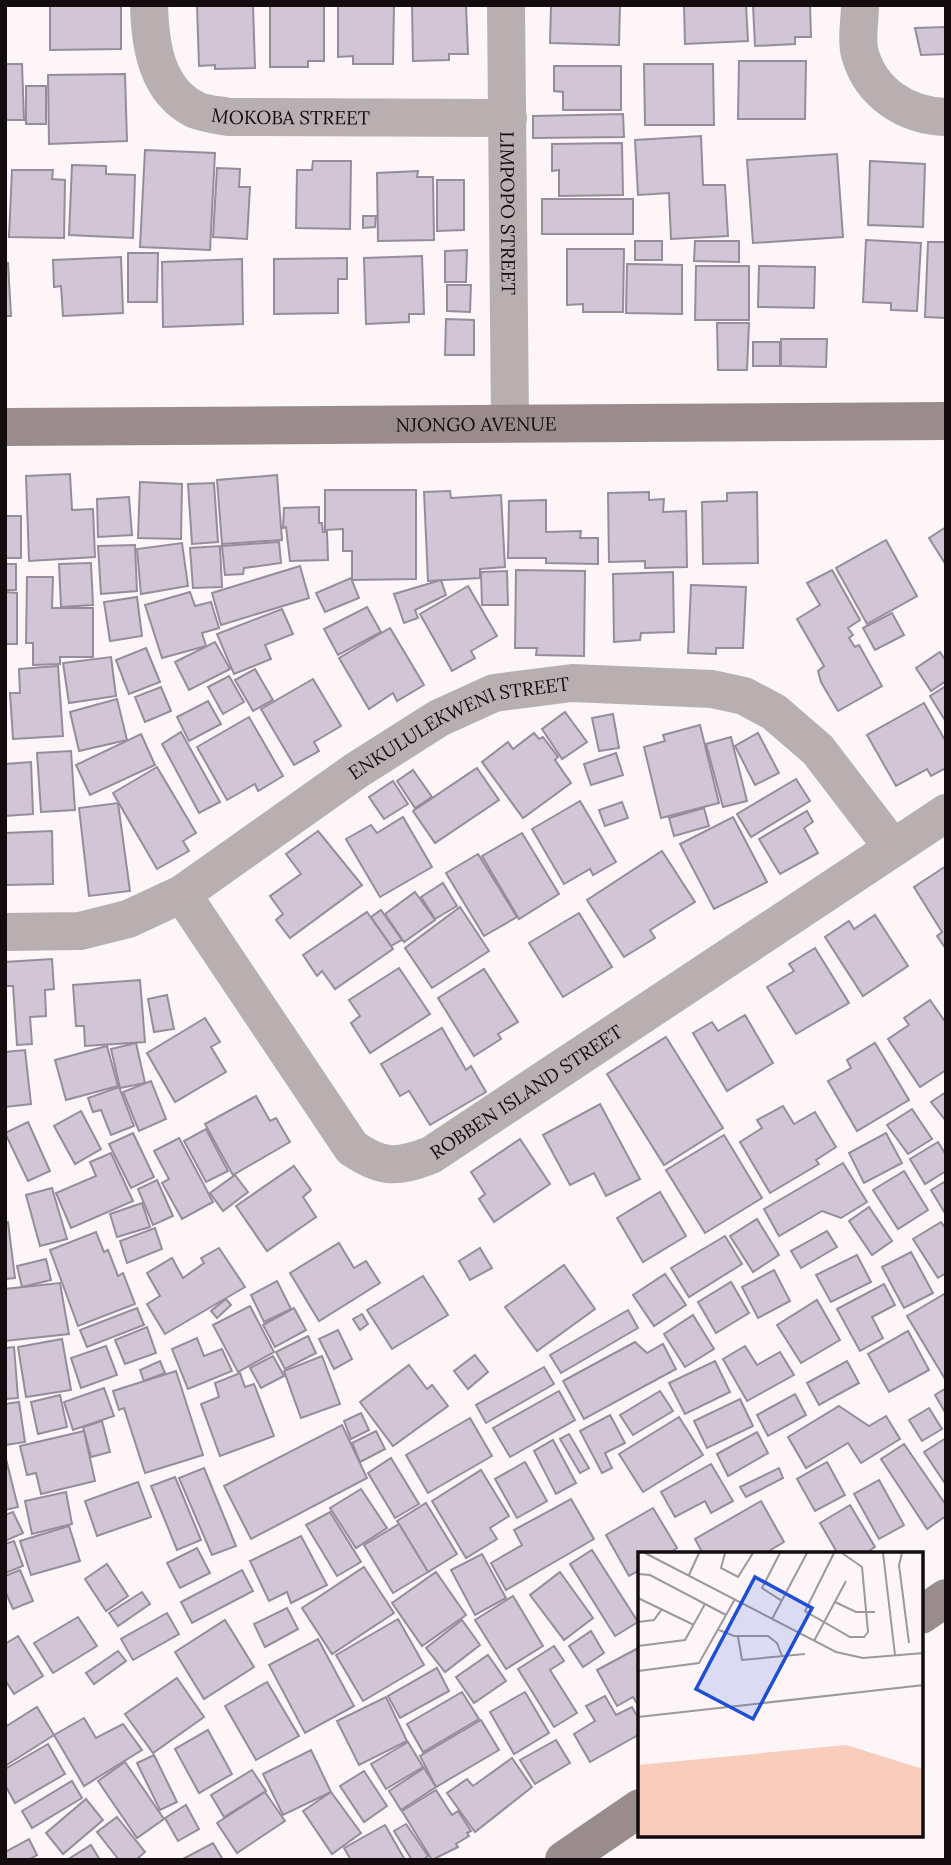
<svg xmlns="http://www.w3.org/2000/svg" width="951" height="1865" font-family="Lora,serif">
	<rect width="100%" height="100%" fill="#fdf5f8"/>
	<g fill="#d2c6d6" stroke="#978c9b" stroke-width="2">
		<path d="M50 5H121V49L50 50Z"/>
		<path d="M197 5H253L255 68 215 69V65L199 66Z"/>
		<path d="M270 5H324V61H308V67H270Z"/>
		<path d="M338 5H394L393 64H353V56L338 57Z"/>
		<path d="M412 5H466L468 54H449V60L413 61Z"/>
		<path d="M620 5 619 45 550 43 551 6Z"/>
		<path d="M684 5H746L748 41 685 44Z"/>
		<path d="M753 5H810L811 37H795V44L755 46Z"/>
		<path d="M946 27V54L921 55 915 28Z"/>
		<path d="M739 61H806L805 119H738Z"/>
		<path d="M5 64H22L24 120H5Z"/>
		<path d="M644 64H713L714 125H645Z"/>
		<path d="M554 66H621V110H563V92L554 91Z"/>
		<path d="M125 74 127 141 49 144 48 75Z"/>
		<rect x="26" y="86" width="20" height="38"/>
		<path d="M623 114 624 137 533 138V116Z"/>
		<path d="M701 136 703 185H725L728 236 671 239 669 193 638 195 635 140Z"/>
		<path d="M622 143 623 195 559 196V170L552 171V144Z"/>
		<path d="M145 150 215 153 210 250 140 247Z"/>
		<path d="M837 154 843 237 753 243 747 160Z"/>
		<path d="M313 161H351L350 229 296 228 297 170H312Z"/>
		<path d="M870 161 925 164 923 227 868 225Z"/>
		<path d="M72 165 106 166V174L135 175 133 238 69 235Z"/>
		<path d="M217 168 240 169 239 187H250L247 239 213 237Z"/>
		<path d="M12 170H53L52 179 65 180 64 238 9 237Z"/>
		<path d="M418 171 417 177H433L434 240 378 241 377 173Z"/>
		<path d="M437 180H464V230L437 231Z"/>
		<rect x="542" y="199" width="91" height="35"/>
		<path d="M363 216H376L375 227 363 228Z"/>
		<path d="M866 240 921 243 917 311 891 310V303L863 302Z"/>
		<rect x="635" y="241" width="27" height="19"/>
		<path d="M695 241H739V262L694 261Z"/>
		<path d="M928 242H946V318L925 317Z"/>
		<path d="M567 249H624L623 312H583V304L567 305Z"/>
		<path d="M467 250 466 282H445V251Z"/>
		<path d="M128 253H158L157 302H128Z"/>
		<path d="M422 256 424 314H409V322L366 324 364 258Z"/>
		<path d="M121 257 123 313 63 316 61 286 54 287 53 260Z"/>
		<path d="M347 258V279H338V313L274 314V259Z"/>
		<path d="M242 259 243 324 163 327 162 262Z"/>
		<path d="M5 263H8L11 316H5Z"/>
		<path d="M627 264 682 265V314L626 313Z"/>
		<path d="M696 266H749V320H695Z"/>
		<path d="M759 266 815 267 814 308 758 307Z"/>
		<path d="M447 285H471L470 312 447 311Z"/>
		<path d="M446 319 474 320V355H445Z"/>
		<path d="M717 323H749L747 370H718Z"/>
		<path d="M781 339H827L826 367 781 366Z"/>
		<rect x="753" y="342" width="27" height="24"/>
		<path d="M70 474 72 510 93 509 95 557 29 561 26 476Z"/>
		<path d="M277 475 282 540 222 544 217 480Z"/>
		<path d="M140 482 182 484 181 539 138 538Z"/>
		<path d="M214 483 218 542 192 544 188 484Z"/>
		<path d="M325 490H416V579L352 580V551H343V529L325 530Z"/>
		<path d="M450 491 451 498 501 495 505 567 480 569V578L428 581 424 492Z"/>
		<path d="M649 492V500L664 499 663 512 686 511 687 567 645 568V561L609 562 608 493Z"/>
		<path d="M757 492 758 563 703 564 702 502 727 501V493Z"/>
		<path d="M129 497 132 535 98 537 97 499Z"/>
		<path d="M546 500V532L581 531 580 538H598V564L546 563V558H508L509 501Z"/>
		<path d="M319 507V523H322L323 532H327L328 560 290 561 286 527 283 528 284 508Z"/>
		<rect x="5" y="516" width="16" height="42"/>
		<path d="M946 527V565L929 538Z"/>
		<path d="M886 540 917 596 867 624 836 568Z"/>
		<path d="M279 542 281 563 244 568 243 574 225 575 222 546Z"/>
		<path d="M182 543 188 586 141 594 137 549Z"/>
		<path d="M135 545 137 591 101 594 98 546Z"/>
		<path d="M220 546 222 587 193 588 190 548Z"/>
		<path d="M91 563 93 605 61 607 59 564Z"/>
		<rect x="5" y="564" width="11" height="26"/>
		<path d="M300 566 309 598 221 625 212 593Z"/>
		<path d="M516 570 585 571 584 656 536 655 537 648H515Z"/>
		<path d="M832 570 860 620 848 628 853 635 849 638 855 647 859 645 882 686 838 711 821 682 818 671 824 666 797 619 820 605 807 583Z"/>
		<path d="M507 571 508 605H482L481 572Z"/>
		<path d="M673 572 674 632 641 633 640 640 614 642 613 574Z"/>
		<path d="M27 577H53L52 608H93V657H60V664L33 665V643H26Z"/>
		<path d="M351 578 359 598 325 612 316 593Z"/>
		<path d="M441 580 446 595 415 610 418 618 404 623 394 594Z"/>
		<path d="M691 585 746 587 743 648H716V654L688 653Z"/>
		<path d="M468 586 497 636 471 651 475 658 452 671 420 614Z"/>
		<path d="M5 592 17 593V644H5Z"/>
		<path d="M190 592 195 606 211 602 219 628 202 633 206 646 162 658 145 605Z"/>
		<path d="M137 597 142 636 110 641 104 602Z"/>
		<path d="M367 607 381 632 338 655 324 629Z"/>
		<path d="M282 609 293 634 265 645 271 659 234 674 217 634Z"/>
		<path d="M892 613 904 635 875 650 863 628Z"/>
		<path d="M390 628 424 685 397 701 393 693 369 709 339 658Z"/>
		<path d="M215 642 230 669 189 690 175 662Z"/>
		<path d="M146 648 160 682 129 694 116 660Z"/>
		<path d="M940 652 946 661V681L931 691 916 668Z"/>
		<path d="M111 657 116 696 69 703 63 663Z"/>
		<path d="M58 666 63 736 13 739 10 693H20L19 669Z"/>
		<path d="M255 669 273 700 253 711 235 680Z"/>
		<path d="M229 676 244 702 223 714 208 687Z"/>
		<path d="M313 679 341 726 314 742 319 751 294 765 261 709Z"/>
		<path d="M946 686V722L930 696Z"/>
		<path d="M161 687 171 711 145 722 135 697Z"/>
		<path d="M117 699 127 740 79 751 70 712Z"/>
		<path d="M208 701 221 724 189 741 177 717Z"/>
		<path d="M924 703 946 742V768L931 776 927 769 896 786 867 735Z"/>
		<path d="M565 712 587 742 562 759 542 729Z"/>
		<path d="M613 714 619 748 599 751 592 718Z"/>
		<path d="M249 717 283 776 258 791 255 784 227 800 197 747Z"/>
		<path d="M700 725 719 803 661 818 644 747 665 741 663 735Z"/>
		<path d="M181 732 220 802 199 813 162 744Z"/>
		<path d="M534 733 539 739 543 737 558 757 555 760 571 783 523 818 482 762 508 742 513 749Z"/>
		<path d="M758 733 779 773 755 785 735 746Z"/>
		<path d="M141 734 155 765 90 795 76 765Z"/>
		<path d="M731 737 747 801 723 807 706 744Z"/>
		<path d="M71 751 75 810 41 812 37 753Z"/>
		<path d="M616 753 623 775 591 785 584 764Z"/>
		<path d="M31 762 33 814 5 816V764Z"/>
		<path d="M157 767 196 833 183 841 189 851 157 869 113 793Z"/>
		<path d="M477 768 499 800 435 843 413 811Z"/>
		<path d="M413 770 432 797 415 808 397 781Z"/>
		<path d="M796 779 810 801 751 837 737 814Z"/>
		<path d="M393 781 408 804 384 819 369 797Z"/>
		<path d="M580 801 616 862 593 875 590 869 564 884 532 829Z"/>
		<path d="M622 802 628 818 605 826 599 810Z"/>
		<path d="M118 803 130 891 89 896 79 808Z"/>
		<path d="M704 808 709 826 674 836 669 818Z"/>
		<path d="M807 811 813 822 804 828 818 853 780 874 759 839Z"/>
		<path d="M403 817 432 867 380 897 346 839 371 825 377 833Z"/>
		<path d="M733 817 767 882 714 909 680 844Z"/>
		<path d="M52 831 53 884 5 885V833Z"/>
		<path d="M318 831 362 885 290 938 276 920 283 914 270 896 301 874 286 854Z"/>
		<path d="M522 833 559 894 519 919 482 856Z"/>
		<path d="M662 851 695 902 650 930 655 938 624 957 587 900Z"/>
		<path d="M478 854 517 917 484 936 446 873Z"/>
		<path d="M946 866V949L937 936 942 932 914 887Z"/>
		<path d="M443 883 457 906 435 919 421 897Z"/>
		<path d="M415 892 435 920 404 942 385 914Z"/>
		<path d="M460 907 489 951 432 988 405 948Z"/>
		<path d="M381 910 402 940 391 946 371 917Z"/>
		<path d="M367 912 393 949 335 989 322 971 317 976 303 955Z"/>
		<path d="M579 913 612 967 563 997 529 943Z"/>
		<path d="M875 915 908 966 863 996 825 937 849 921 854 929Z"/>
		<path d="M815 948 849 1003 796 1034 767 987 794 971 789 964Z"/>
		<path d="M52 959 54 989 45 990 46 1016 30 1017 32 1044 17 1045 13 986H6L5 962Z"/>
		<path d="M399 968 430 1014 370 1053 351 1023 360 1016 349 1000Z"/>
		<path d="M484 969 518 1022 498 1034 501 1039 474 1056 438 998Z"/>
		<path d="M140 980 145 1042 85 1046 84 1026H76L73 985Z"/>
		<path d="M167 995 174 1029 154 1032 148 999Z"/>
		<path d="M930 1000 946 1023V1070L920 1087 888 1039 909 1025 904 1018Z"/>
		<path d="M745 1015 773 1063 727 1091 693 1033 712 1022 718 1031Z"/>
		<path d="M205 1018 220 1042 211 1047 226 1072 175 1102 147 1053Z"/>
		<path d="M442 1028 466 1070 471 1066 486 1092 430 1125 409 1091 400 1096 381 1064Z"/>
		<path d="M666 1037 723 1128 664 1165 607 1074Z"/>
		<path d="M136 1043 145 1083 120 1088 111 1049Z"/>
		<path d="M875 1043 909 1100 857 1131 828 1081 851 1068 847 1060Z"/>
		<path d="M107 1046 118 1086 66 1100 55 1060Z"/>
		<path d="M25 1050 31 1104 5 1107V1052Z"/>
		<path d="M151 1081 166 1119 139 1131 123 1092Z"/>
		<path d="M119 1087 134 1126 111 1135 101 1110 93 1112 88 1098Z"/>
		<path d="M946 1092V1121L931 1102Z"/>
		<path d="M256 1096 270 1121 276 1118 290 1142 233 1175 205 1124Z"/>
		<path d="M600 1104 640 1179 606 1196 594 1173 570 1185 543 1135Z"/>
		<path d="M783 1106 794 1124 815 1112 836 1147 816 1160 819 1164 770 1193 740 1142 762 1128 757 1120Z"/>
		<path d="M912 1109 932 1139 908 1154 887 1125Z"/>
		<path d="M81 1111 101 1149 75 1164 54 1126Z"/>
		<path d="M28 1122 50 1171 28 1181 5 1133Z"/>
		<path d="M206 1129 228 1171 206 1182 184 1141Z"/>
		<path d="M133 1133 154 1177 131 1188 109 1144Z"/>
		<path d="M886 1133 902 1163 864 1183 849 1153Z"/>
		<path d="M724 1135 762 1198 705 1233 666 1170Z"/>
		<path d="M179 1138 213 1202 182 1219 162 1183 169 1179 154 1151Z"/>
		<path d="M520 1139 550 1184 494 1222 479 1199 485 1194 471 1172Z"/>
		<path d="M938 1142 946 1155V1171L925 1184 910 1159Z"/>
		<path d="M111 1153 133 1201 71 1228 56 1193 96 1176 90 1162Z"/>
		<path d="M843 1163 867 1202 841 1218 822 1211 779 1236 764 1209Z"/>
		<path d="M294 1166 311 1190 303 1197 316 1217 267 1251 236 1206Z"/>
		<path d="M904 1171 928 1210 898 1229 873 1190Z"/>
		<path d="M235 1175 248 1192 223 1211 210 1193Z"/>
		<path d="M157 1180 173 1216 153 1225 138 1189Z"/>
		<path d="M946 1181V1215L931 1190Z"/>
		<path d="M52 1188 67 1239 40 1246 26 1195Z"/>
		<path d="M660 1192 686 1236 643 1262 617 1218Z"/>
		<path d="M142 1203 150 1227 117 1237 110 1214Z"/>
		<path d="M869 1207 892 1241 872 1255 849 1221Z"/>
		<path d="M757 1219 779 1255 753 1272 730 1236Z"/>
		<path d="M8 1222 15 1278 5 1279V1223Z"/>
		<path d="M941 1222 946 1229V1273L938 1278 913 1239Z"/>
		<path d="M155 1228 162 1249 127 1263 120 1241Z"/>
		<path d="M827 1231 837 1247 801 1268 791 1251Z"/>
		<path d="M96 1232 104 1252 108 1250 118 1276 123 1273 135 1304 78 1326 50 1250Z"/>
		<path d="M725 1236 742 1264 689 1297 671 1268Z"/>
		<path d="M339 1243 354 1268 366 1261 380 1283 319 1321 290 1273Z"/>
		<path d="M219 1248 245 1287 165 1334 147 1304 160 1296 147 1273 172 1258 183 1278 204 1263 201 1258Z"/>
		<path d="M480 1248 492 1268 470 1280 459 1261Z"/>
		<path d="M911 1252 933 1293 904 1308 882 1267Z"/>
		<path d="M857 1255 871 1282 831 1302 816 1275Z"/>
		<path d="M46 1259 51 1280 22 1287 17 1266Z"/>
		<path d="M564 1265 595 1309 537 1351 505 1307Z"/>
		<path d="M774 1270 790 1301 758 1318 742 1287Z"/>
		<path d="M665 1274 686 1305 654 1326 633 1295Z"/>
		<path d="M423 1276 448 1315 392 1349 367 1310Z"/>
		<path d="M277 1281 291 1309 264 1322 251 1295Z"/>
		<path d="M731 1282 749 1313 716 1333 698 1302Z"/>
		<path d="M60 1283 69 1334 5 1341V1289Z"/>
		<path d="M884 1284 895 1305 872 1317 883 1338 860 1351 837 1309Z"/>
		<path d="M946 1293V1379H945L907 1316Z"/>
		<path d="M226 1299 231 1305 217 1318 211 1311Z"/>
		<path d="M817 1300 840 1340 801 1363 777 1325Z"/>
		<path d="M250 1306 274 1352 238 1372 213 1325Z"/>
		<path d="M137 1308 144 1325 87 1347 80 1330Z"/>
		<path d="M294 1308 306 1330 275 1347 263 1325Z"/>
		<path d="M628 1310 638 1328 561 1373 550 1355Z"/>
		<path d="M362 1314 368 1324 360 1330 353 1319Z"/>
		<path d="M693 1315 714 1349 685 1367 664 1334Z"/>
		<path d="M147 1327 156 1353 125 1364 115 1340Z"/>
		<path d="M338 1330 352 1359 334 1369 319 1339Z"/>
		<path d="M908 1331 929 1370 889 1392 868 1354Z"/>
		<path d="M308 1336 316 1353 285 1369 276 1352Z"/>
		<path d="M197 1338 204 1356 222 1349 232 1371 188 1389 172 1349Z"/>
		<path d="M62 1339 71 1390 26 1397 18 1347Z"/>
		<path d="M635 1342 647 1353 663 1344 676 1369 584 1419 563 1381Z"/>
		<path d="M106 1346 117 1375 81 1388 71 1358Z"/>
		<path d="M745 1346 757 1365 780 1352 794 1375 747 1401 723 1359Z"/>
		<path d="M14 1347 18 1398 5 1399V1348Z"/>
		<path d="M475 1355 488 1372 468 1389 454 1371Z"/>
		<path d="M273 1356 284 1376 261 1388 250 1368Z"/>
		<path d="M322 1356 340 1404 301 1418 284 1371Z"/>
		<path d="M160 1361 165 1373 144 1381 140 1370Z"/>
		<path d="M715 1361 730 1392 685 1414 669 1383Z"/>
		<path d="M847 1361 859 1383 819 1405 807 1383Z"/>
		<path d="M409 1365 427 1389 432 1385 448 1406 393 1446 360 1402Z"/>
		<path d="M544 1367 554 1384 486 1423 476 1405Z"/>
		<path d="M176 1371 203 1455 145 1473 124 1408 119 1410 113 1391Z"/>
		<path d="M240 1373 245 1387 254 1384 274 1436 220 1456 201 1404 219 1397 215 1383Z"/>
		<path d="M104 1388 114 1416 73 1430 64 1402Z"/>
		<path d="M946 1388V1414L935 1395Z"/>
		<path d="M559 1391 575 1420 510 1457 493 1428Z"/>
		<path d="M660 1391 673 1411 633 1435 620 1415Z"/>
		<path d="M795 1394 806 1415 768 1436 757 1415Z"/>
		<path d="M60 1395 67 1427 38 1434 31 1402Z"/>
		<path d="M740 1399 753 1426 707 1448 694 1421Z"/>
		<path d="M19 1402 25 1442 5 1445V1404Z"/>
		<path d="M839 1406 869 1426 886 1416 900 1439 861 1463 848 1443 806 1468 788 1437Z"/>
		<path d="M929 1408 942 1429 922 1441 909 1420Z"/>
		<path d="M361 1413 369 1430 351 1439 344 1421Z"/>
		<path d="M610 1415 625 1443 605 1453 612 1468 602 1473 580 1431Z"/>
		<path d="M679 1417 703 1455 643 1492 619 1454Z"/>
		<path d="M470 1418 492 1456 428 1493 406 1455Z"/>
		<path d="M102 1421 110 1452 91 1457 83 1427Z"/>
		<path d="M342 1425 367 1478 251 1539 224 1486Z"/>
		<path d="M84 1431 95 1481 41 1494 36 1473 27 1475 20 1446Z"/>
		<path d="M376 1431 385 1449 360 1462 352 1443Z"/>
		<path d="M757 1432 768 1453 728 1476 717 1454Z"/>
		<path d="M569 1434 589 1468 580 1473 560 1439Z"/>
		<path d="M946 1438V1485L924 1452Z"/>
		<path d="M553 1440 576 1483 556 1494 534 1451Z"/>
		<path d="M904 1444 946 1505V1516L927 1529 881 1459Z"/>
		<path d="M5 1455 18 1507 5 1510Z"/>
		<path d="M391 1458 419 1504 395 1518 368 1473Z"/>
		<path d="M525 1462 547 1501 517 1518 495 1479Z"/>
		<path d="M827 1462 845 1495 815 1511 797 1479Z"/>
		<path d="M711 1464 733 1501 711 1513 705 1501 675 1517 661 1492Z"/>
		<path d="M204 1468 236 1546 212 1555 179 1478Z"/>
		<path d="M779 1468 783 1478 746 1497 740 1487Z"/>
		<path d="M481 1470 509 1516 490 1528 497 1539 466 1558 432 1501Z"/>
		<path d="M175 1477 201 1540 177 1550 151 1486Z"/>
		<path d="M879 1480 904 1525 879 1539 854 1494Z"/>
		<path d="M138 1482 151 1517 97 1536 85 1501Z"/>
		<path d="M361 1489 387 1528 356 1548 330 1508Z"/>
		<path d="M66 1492 72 1524 32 1534 25 1501Z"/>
		<path d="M571 1499 594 1539 506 1590 491 1563 522 1545 514 1530Z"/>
		<path d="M761 1501 784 1542 764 1554H703L695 1539Z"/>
		<path d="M426 1503 457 1554 428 1572 397 1521Z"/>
		<path d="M850 1505 875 1547 864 1554H838L820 1523Z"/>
		<path d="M653 1508 677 1548 668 1554H640V1570L629 1576 606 1535Z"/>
		<path d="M13 1512 23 1533 5 1541V1515Z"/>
		<path d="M330 1512 361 1562 337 1576 306 1525Z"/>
		<path d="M399 1524 428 1572 393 1593 364 1545Z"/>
		<path d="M69 1526 80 1561 31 1575 20 1541Z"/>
		<path d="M301 1536 327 1585 291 1603 287 1592 269 1601 250 1561Z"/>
		<path d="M14 1541 23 1566 5 1573V1544Z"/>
		<path d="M197 1548 210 1573 180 1588 167 1563Z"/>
		<path d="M592 1550 638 1622 615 1636 570 1564Z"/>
		<path d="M482 1554 506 1598 475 1615 451 1570Z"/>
		<path d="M107 1564 128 1596 106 1611 85 1579Z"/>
		<path d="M364 1567 394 1613 332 1654 302 1608Z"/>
		<path d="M20 1570 33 1601 13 1609 5 1591V1576Z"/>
		<path d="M242 1570 253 1591 192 1623 181 1602Z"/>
		<path d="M436 1572 466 1615 422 1646 392 1603Z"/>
		<path d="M560 1572 593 1618 564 1640 530 1595Z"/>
		<path d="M142 1592 150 1604 118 1626 109 1613Z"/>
		<path d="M513 1596 543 1646 506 1669 475 1620Z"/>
		<path d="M287 1608 298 1629 265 1647 254 1624Z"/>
		<path d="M167 1613 179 1634 133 1660 121 1639Z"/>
		<path d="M78 1617 97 1646 53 1673 34 1643Z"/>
		<path d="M398 1619 424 1665 363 1701 336 1655Z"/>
		<path d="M225 1620 254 1667 204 1699 175 1652Z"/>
		<path d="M462 1620 480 1645 445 1672 426 1648Z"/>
		<path d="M591 1631 604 1653 583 1667 569 1646Z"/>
		<path d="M18 1636 43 1676 14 1694 5 1680V1644Z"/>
		<path d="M318 1639 354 1706 305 1733 269 1665Z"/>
		<path d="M554 1646 564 1661 550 1670 577 1713 554 1727 518 1669Z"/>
		<path d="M640 1647V1708L633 1697 617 1706 597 1670Z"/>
		<path d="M118 1651 126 1661 94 1684 86 1673Z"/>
		<path d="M488 1655 506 1681 474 1703 456 1677Z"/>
		<path d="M437 1668 449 1691 400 1718 388 1696Z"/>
		<path d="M177 1678 204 1717 153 1753 125 1714Z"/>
		<path d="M267 1682 299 1736 256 1760 225 1706Z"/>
		<path d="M462 1692 479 1719 423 1752 407 1724Z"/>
		<path d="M525 1692 549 1733 514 1754 490 1712Z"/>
		<path d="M605 1696 616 1715 632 1707 640 1721V1734L590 1762 574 1734 595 1721 586 1706Z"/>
		<path d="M386 1697 407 1741 359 1765 337 1721Z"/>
		<path d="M37 1707 54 1735 5 1766V1727Z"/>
		<path d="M84 1718 96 1738 123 1724 142 1750 84 1786 54 1735Z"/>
		<path d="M481 1720 499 1750 436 1787 420 1756Z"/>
		<path d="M208 1730 232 1774 199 1793 175 1749Z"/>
		<path d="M556 1740 570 1763 535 1784 520 1760Z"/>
		<path d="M408 1742 423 1767 386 1789 371 1764Z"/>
		<path d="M48 1744 65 1774 15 1803 5 1785V1769Z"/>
		<path d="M311 1750 331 1792 283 1815 263 1774Z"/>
		<path d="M154 1755 177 1802 160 1810 137 1763Z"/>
		<path d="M512 1758 532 1787 475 1832 447 1793 467 1779 473 1786Z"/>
		<path d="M125 1762 164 1819 137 1838 98 1781Z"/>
		<path d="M424 1768 436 1787 401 1810 389 1791Z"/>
		<path d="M252 1770 266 1791 224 1817 211 1795Z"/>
		<path d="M364 1771 387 1806 364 1822 340 1786Z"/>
		<path d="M72 1781 82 1798 32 1828 22 1811Z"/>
		<path d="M436 1790 452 1815 458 1811 471 1831 467 1833 469 1836 456 1844 458 1847 432 1860 402 1811Z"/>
		<path d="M265 1792 285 1821 237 1853 217 1823Z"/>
		<path d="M331 1792 361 1833 332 1854 303 1811Z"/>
		<path d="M86 1799 103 1820 63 1854 46 1833Z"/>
		<path d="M186 1805 199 1829 178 1841 165 1818Z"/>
		<path d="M117 1817 145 1852 136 1860H119L97 1832Z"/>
		<path d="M406 1824 428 1856 423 1860H412L394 1831Z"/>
		<path d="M385 1825 405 1860H351L344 1848Z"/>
		<path d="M29 1839 37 1855 28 1860H5V1852Z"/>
		<path d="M213 1843 223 1860H181Z"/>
		<path d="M91 1845 100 1860H67Z"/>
	</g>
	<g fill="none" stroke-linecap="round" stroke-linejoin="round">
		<g stroke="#b9afb0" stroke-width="38">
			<path id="s1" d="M149 5C150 44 156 91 196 110 205 114 219 115 229 117L508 118"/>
			<path id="s2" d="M506 5 510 423"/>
			<path d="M860 5C860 20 856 40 860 54 871 93 906 116 946 117"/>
			<path id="s3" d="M182 894 352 1148C383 1169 397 1168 431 1155L946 813"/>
			<path id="s4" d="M5 932 80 931 128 919 182 894 357 770 439 718 494 693 572 683 712 689 744 696 774 712 818 750 893 848"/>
		</g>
		<g stroke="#9a8c8d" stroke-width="38">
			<path id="s5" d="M5 427 946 421"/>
			<path d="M921 1615 946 1598"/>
			<path d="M564 1860 640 1808"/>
		</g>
	</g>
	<g text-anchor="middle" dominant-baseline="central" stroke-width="5" stroke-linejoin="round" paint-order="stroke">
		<g font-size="19" fill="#130c0f" stroke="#fff">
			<text stroke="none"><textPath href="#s1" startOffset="217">MOKOBA STREET</textPath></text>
			<text stroke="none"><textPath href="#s2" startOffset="208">LIMPOPO STREET</textPath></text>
			<text stroke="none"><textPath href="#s5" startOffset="471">NJONGO AVENUE</textPath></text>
			<text stroke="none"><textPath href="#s4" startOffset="511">ENKULULEKWENI STREET</textPath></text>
			<text stroke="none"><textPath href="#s3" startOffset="504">ROBBEN ISLAND STREET</textPath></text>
		</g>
	</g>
	<g transform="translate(638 1552)">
		<rect width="285" height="285" fill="#fdf5f8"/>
		<path d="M208 193 285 217V285H0V213Z" fill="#f9cdbb"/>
		<path fill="none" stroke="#9f989b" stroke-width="2" d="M7 1 198 100 225 106 286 101M87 1 83 16 100 25 115 1M142 1 124 36 144 49M196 1 167 59 212 85H226L230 80 224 15 204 1M245 1 257 103M264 1 261 13 271 91M0 22 12 23 88 63M51 23 61 1M0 46 56 73M197 50 218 60H237M134 67 169 1M0 70 16 68 24 57M81 78 96 84H130L139 91 144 104M100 85 104 108 167 102M176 89 208 29M0 94 47 88 67 52M0 119 61 111 97 47M0 165 286 133"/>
		<path fill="#1d4ed8" fill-opacity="0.15" stroke="#1d4ed8" stroke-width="3.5" d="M117 25 174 56 115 167 58 137Z"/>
		<rect width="285" height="285" fill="none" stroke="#130c0f" stroke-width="3.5"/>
	</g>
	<rect width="951" height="1865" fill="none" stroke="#130c0f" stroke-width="14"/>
</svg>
